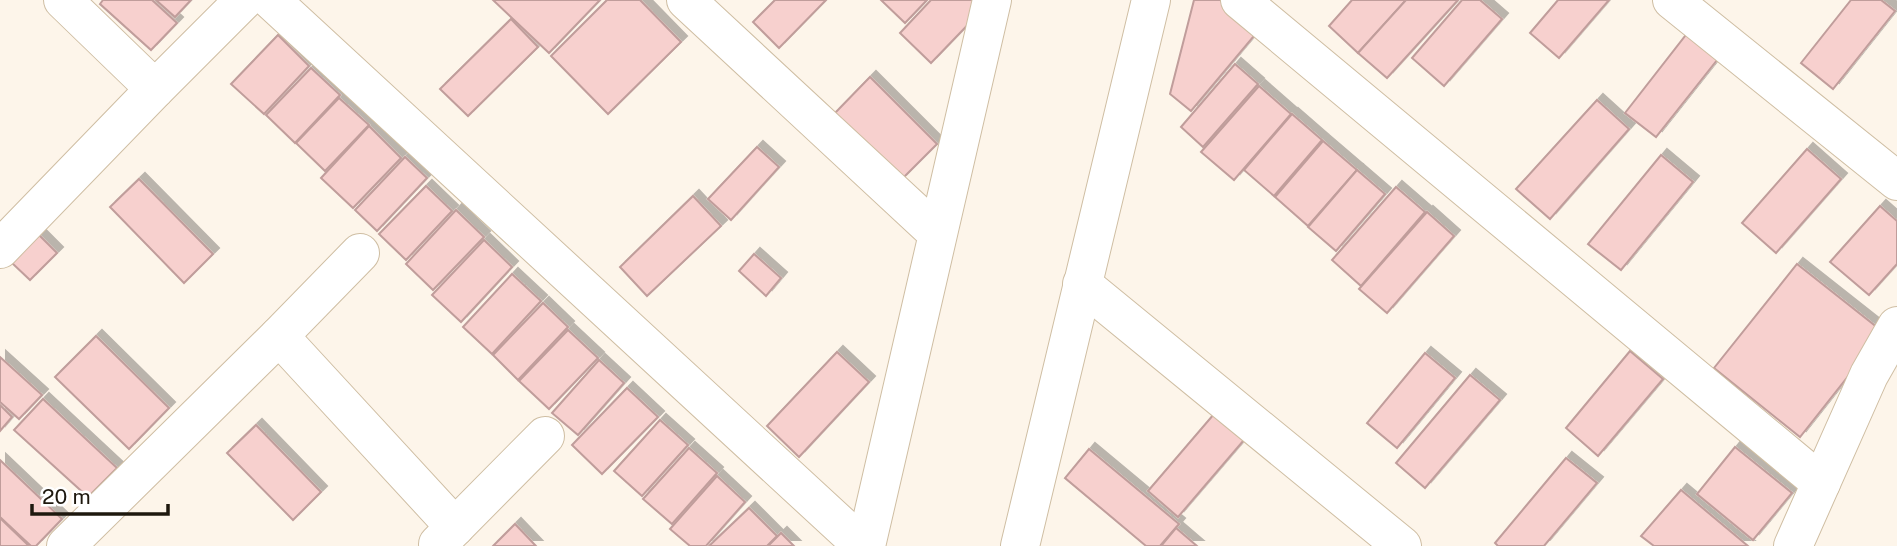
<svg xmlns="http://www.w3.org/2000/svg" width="1897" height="546" font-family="'Public Sans',sans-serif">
	<defs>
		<filter id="shadow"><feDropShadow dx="6" dy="-6" stdDeviation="0" flood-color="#0004"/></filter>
	</defs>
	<rect width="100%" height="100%" fill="#fdf5ea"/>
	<g fill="#f7d0ce" stroke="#c09d9b" stroke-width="2" filter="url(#shadow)">
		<path d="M103 0H152L177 23 151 50 100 4Z"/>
		<path d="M156 0H191L175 17Z"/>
		<path d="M493 0H600L549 53Z"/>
		<path d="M607 0H640L681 42 608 114 551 56Z"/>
		<path d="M775 0H826L779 48 753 22Z"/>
		<path d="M881 0H927L905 23Z"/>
		<path d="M931 0H976L984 8 931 63 900 33Z"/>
		<path d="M1194 0H1221L1259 30 1191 111 1170 94Z"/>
		<path d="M1352 0H1406L1358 53 1329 26Z"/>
		<path d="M1406 0H1458L1387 78 1358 53Z"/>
		<path d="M1462 0H1480L1502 19 1444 86 1412 58Z"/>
		<path d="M1558 0H1609L1559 58 1530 33Z"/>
		<path d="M1851 0H1881L1895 11 1833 89 1801 63Z"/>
		<path d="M511 19 538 47 468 116 440 89Z"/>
		<path d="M1689 31 1721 55 1656 137 1625 113Z"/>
		<path d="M278 35 309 66 264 114 231 84Z"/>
		<path d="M1235 64 1258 84 1203 147 1181 127Z"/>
		<path d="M311 68 340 95 295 143 266 115Z"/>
		<path d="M870 77 937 144 901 180 834 114Z"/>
		<path d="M1259 86 1291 114 1234 180 1201 152Z"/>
		<path d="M339 98 369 125 325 171 296 143Z"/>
		<path d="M1597 100 1629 129 1550 219 1516 189Z"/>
		<path d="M1292 114 1322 140 1274 196 1244 170Z"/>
		<path d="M369 126 401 158 353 208 321 178Z"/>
		<path d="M1323 141 1357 170 1308 226 1275 197Z"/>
		<path d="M757 147 779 167 731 220 708 199Z"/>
		<path d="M1807 149 1841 179 1776 253 1742 223Z"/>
		<path d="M1661 155 1693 182 1621 270 1588 244Z"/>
		<path d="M405 157 427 178 377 231 355 210Z"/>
		<path d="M1357 170 1385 194 1336 251 1308 227Z"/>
		<path d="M139 179 213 254 184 283 110 207Z"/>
		<path d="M426 186 452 211 406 260 379 234Z"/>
		<path d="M1396 187 1425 212 1361 286 1332 260Z"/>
		<path d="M693 196 721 226 647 296 620 267Z"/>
		<path d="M1880 206 1897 221V264L1869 295 1830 262Z"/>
		<path d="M456 210 484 237 433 290 406 264Z"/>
		<path d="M1427 212 1454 236 1387 313 1359 289Z"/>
		<path d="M39 235 57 253 30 280 12 263Z"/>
		<path d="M484 240 512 267 461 322 432 295Z"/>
		<path d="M754 254 781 278 766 296 739 271Z"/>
		<path d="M1797 264 1883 332 1800 437 1714 368Z"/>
		<path d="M512 274 541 301 492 354 463 327Z"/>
		<path d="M543 303 568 327 518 380 493 355Z"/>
		<path d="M568 330 598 358 549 409 519 381Z"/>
		<path d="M96 336 169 408 129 449 55 377Z"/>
		<path d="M1630 351 1663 379 1598 456 1566 428Z"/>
		<path d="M837 352 869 382 799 457 767 426Z"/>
		<path d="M1425 353 1455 378 1397 448 1367 423Z"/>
		<path d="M0 357 42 395 19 419 0 402Z"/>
		<path d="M599 360 624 383 578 435 552 413Z"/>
		<path d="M1470 375 1500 400 1425 488 1396 463Z"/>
		<path d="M627 388 658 417 602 474 572 445Z"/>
		<path d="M43 399 117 468 88 497 14 430Z"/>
		<path d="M0 405 12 417 0 431Z"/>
		<path d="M1214 414 1244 440 1178 517 1148 491Z"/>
		<path d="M660 420 688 445 642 496 614 471Z"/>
		<path d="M256 425 321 492 293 520 227 453Z"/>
		<path d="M1735 447 1792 493 1753 540 1697 494Z"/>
		<path d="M689 448 717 473 672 524 643 499Z"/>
		<path d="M1089 449 1179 524 1160 546H1146L1065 478Z"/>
		<path d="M1566 458 1597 483 1544 546H1498L1495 543Z"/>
		<path d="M0 460 62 519 36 546H31L0 517Z"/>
		<path d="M717 476 745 502 706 546H690L670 529Z"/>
		<path d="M1681 490 1748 546H1654L1641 536Z"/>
		<path d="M749 508 777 536 767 546H709Z"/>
		<path d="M0 518 29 546H0Z"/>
		<path d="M515 524 536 546H493Z"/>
		<path d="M1176 528 1197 546H1161Z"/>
		<path d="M781 533 794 546H768Z"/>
	</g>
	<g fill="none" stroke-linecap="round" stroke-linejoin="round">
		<g stroke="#cfbea3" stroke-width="40">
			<g id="minor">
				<path d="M63 0 155 89 244 0"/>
				<path d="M271 0 863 546"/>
				<path d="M686 0 937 233"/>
				<path d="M1240 0 1821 483"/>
				<path d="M1672 0 1897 181"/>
				<path d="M0 249 155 89"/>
				<path d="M1082 284 1402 546"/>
				<path d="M279 336 455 527"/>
				<path d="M438 544 545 436"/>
				<path d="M66 546 279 336 360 253"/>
				<path d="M866 546 992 0"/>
				<path d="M1020 546 1151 0"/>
				<path d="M1793 546 1869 375 1897 326"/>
			</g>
		</g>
		<use href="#minor" stroke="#fff" stroke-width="38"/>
	</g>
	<path d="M32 504v10h136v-10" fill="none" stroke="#1e180e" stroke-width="3.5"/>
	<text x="42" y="504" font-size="21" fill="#1e180e" stroke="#ffffff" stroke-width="5" paint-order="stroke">20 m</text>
</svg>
